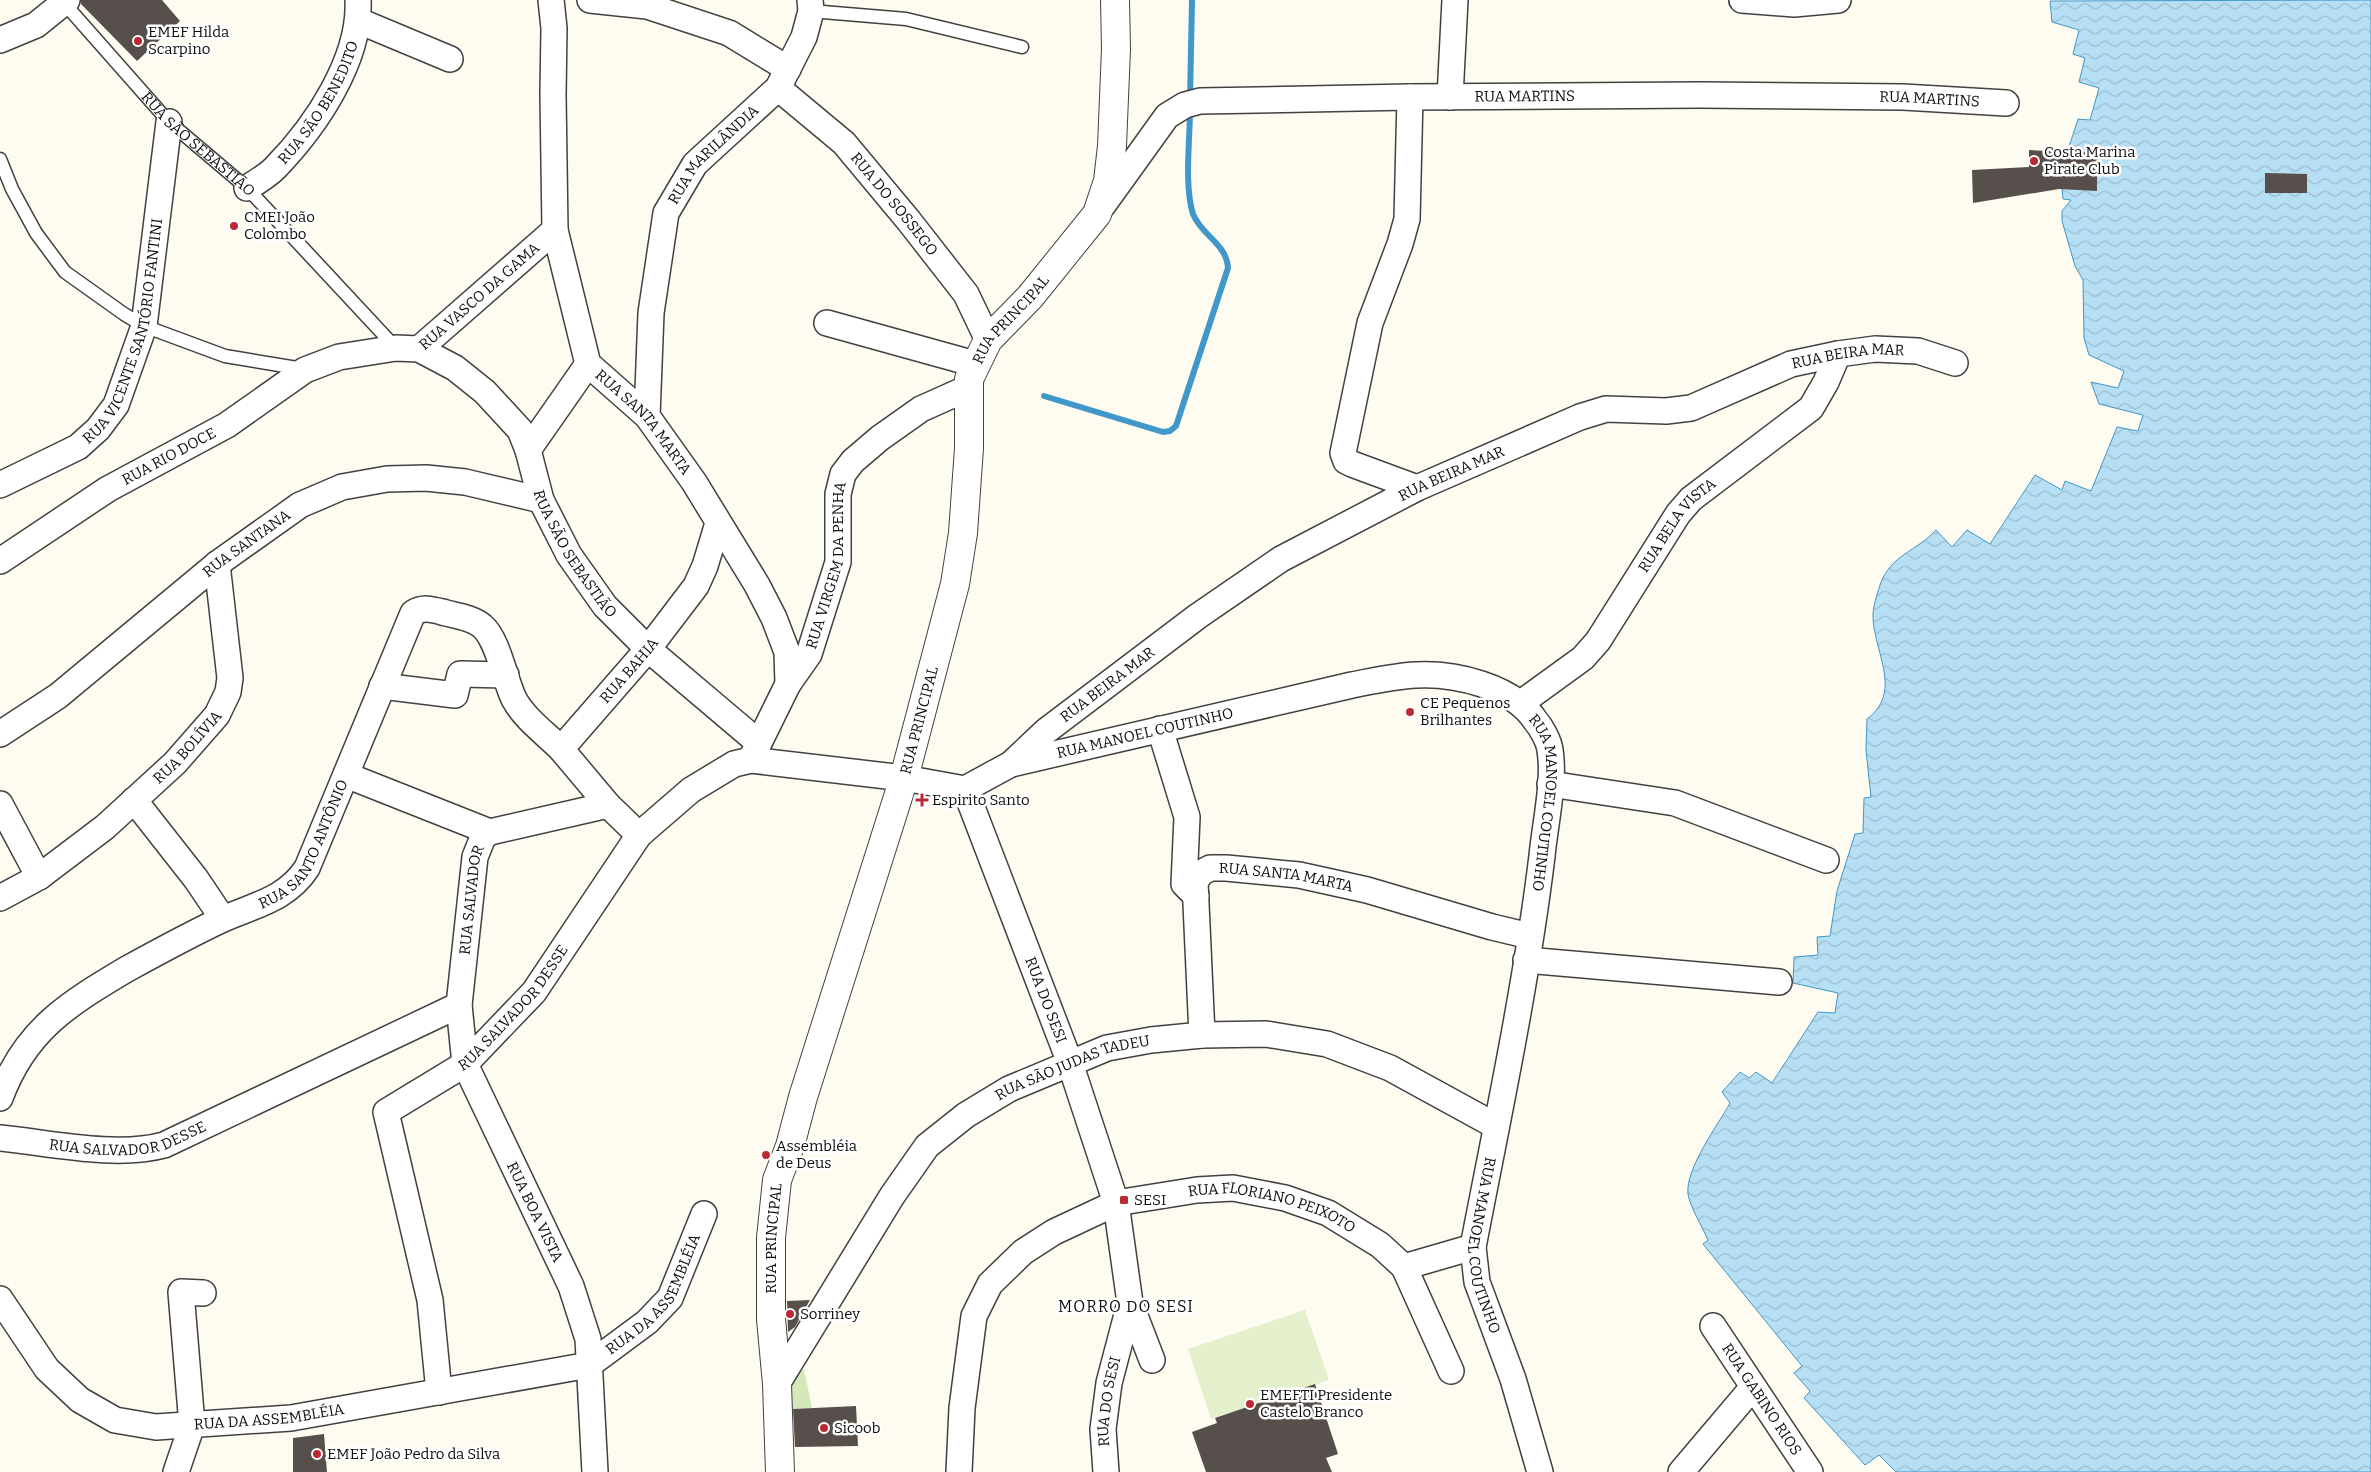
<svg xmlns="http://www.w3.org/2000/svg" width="2371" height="1472" font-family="Bitter,serif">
	<defs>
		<pattern id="water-waves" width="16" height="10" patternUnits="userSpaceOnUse" patternTransform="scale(1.25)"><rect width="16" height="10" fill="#b6dff4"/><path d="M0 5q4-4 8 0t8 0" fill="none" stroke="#9bbed0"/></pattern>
	</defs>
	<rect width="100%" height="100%" fill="#fefbf0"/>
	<path fill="#d4e8ba" d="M804 1369 812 1408 791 1409V1380Z"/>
	<path fill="#e4f0cc" d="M1305 1310 1329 1380 1211 1419 1188 1349Z"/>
	<path fill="url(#water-waves)" stroke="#4097c9" d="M2371 0V1472H1896L1879 1455 1865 1465 1804 1398 1810 1391 1794 1373 1802 1366 1703 1244 1708 1240C1703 1228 1690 1207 1688 1194 1685 1169 1718 1125 1730 1103L1722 1092 1740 1072 1749 1078 1756 1072 1772 1083 1818 1012 1835 1013 1838 993 1793 983 1794 957 1818 955 1817 937 1830 936 1837 891 1855 834 1863 833 1864 798 1871 797 1866 750 1867 719C1904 691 1873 652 1873 615 1873 607 1877 594 1880 585 1891 554 1916 552 1936 530L1952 547 1967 530 1990 544 2035 475 2062 490 2065 481 2091 491 2117 427 2138 431 2143 415 2099 404 2091 382 2118 388 2124 371 2089 355 2084 338 2083 280 2075 266 2062 221V211L2071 200 2063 199C2059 166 2069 149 2078 119L2090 120 2099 88 2079 82 2085 58 2073 54 2079 30 2052 22 2050 1Z"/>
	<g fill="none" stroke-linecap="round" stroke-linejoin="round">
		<g stroke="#4097c9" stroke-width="6">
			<path d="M1190 99 1192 0"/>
			<path d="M1044 396 1163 432 1170 431 1176 426 1228 268C1227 244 1201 235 1193 214 1184 185 1190 140 1190 109"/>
		</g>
	</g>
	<g fill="#574f4b">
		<path d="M81 0H162L180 21 137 61 81 4Z"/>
		<path d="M2029 150 2097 153V191L2059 189 1973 203 1972 170 2029 167Z"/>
		<path d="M2265 173 2307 174V193H2265Z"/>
		<path d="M810 1300 795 1327 788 1332 787 1301Z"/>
		<path d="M1315 1384 1338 1454 1326 1458 1332 1472H1206L1192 1432 1217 1423 1215 1418Z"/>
		<path d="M856 1406 858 1446 795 1447 793 1409Z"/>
		<path d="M324 1434 327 1472H293V1438Z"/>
	</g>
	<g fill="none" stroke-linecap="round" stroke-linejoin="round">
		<g stroke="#414141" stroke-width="15">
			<g id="service">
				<path id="s1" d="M64 3 169 122 247 188 396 348"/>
				<path d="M811 11 906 19 1022 47"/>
				<path d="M0 159 12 189 36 233 65 272 124 314 144 326 225 356 303 369"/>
			</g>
		</g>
		<g stroke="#414141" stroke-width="28">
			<g id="minor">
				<path id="s2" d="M551 0 554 28 553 95 555 230 588 364 647 416 694 482 757 585 774 618 787 652 788 684 752 757"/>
				<path d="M590 0 647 6 729 33 788 69"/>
				<path d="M1742 0 1794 4 1838 0"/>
				<path d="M359 21 450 59"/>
				<path d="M0 40 36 25 67 0"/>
				<path id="s3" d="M778 88 844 143 909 221 966 294 988 340"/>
				<path d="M1410 97 1407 219 1400 244 1370 323 1343 453 1346 461 1352 464 1417 488"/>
				<path d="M1450 97 1455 0"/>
				<path id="s4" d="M247 188C257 182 267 176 275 168 316 126 361 59 358 0"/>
				<path id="s5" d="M1103 205 1167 116 1185 105 1200 101 1410 97 1700 95 1903 97 2006 103"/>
				<path d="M827 323 975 364"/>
				<path id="s6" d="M419 349 555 230"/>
				<path id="s7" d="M647 416 651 313 666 213 695 164 778 88 804 37 811 11 810 0"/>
				<path d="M528 450 588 364"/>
				<path id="s8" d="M0 485 78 447 98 429 116 405 144 326 169 122"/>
				<path id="s9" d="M0 561 108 489 227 425 305 370 339 357 396 348 419 349 455 368 485 392 520 430 528 450 541 500 569 555 605 606 648 649 759 743"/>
				<path id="s10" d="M788 684 809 654 838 562V494L843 474 853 461 880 438 921 409 968 388"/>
				<path d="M382 686 455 695 460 674 506 675"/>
				<path id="s11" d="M1521 703 1583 658 1598 641 1678 514 1691 499 1811 408 1826 382 1838 354"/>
				<path d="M1160 729 1187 817 1184 884 1196 896"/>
				<path id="s12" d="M0 734 58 696 217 564 300 505 342 487 387 479 426 478 465 482 541 500"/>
				<path d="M561 749 608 805 639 835"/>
				<path id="s13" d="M1011 764 1046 731 1198 616 1281 559 1417 488 1580 417 1606 409 1666 411 1691 408 1791 364 1838 354 1875 349 1918 351 1955 363"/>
				<path d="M346 775 490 832"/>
				<path d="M1550 784 1675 803 1826 860"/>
				<path id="s14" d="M965 789 1070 1063 1116 1203 1130 1303 1152 1360"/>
				<path d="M134 800 196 879 223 919"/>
				<path d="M0 804 39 877"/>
				<path id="s15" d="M0 898 39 877 105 827 175 763 217 715 228 692 230 678 217 564"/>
				<path d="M1526 960 1779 982"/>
				<path id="s16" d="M1202 1035 1195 882 1201 873 1210 868H1226L1299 875 1367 890 1492 927 1530 936"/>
				<path id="s17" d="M0 1098C25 1030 68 1004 127 969 158 952 189 935 221 920 254 905 286 900 307 868L413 613C424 606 434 610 446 613 457 616 473 618 482 626 498 639 505 681 514 699 524 718 546 734 561 749L648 649 696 586 705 566 718 523"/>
				<path id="s18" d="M0 1138C50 1143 116 1158 164 1145L459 1005"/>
				<path d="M1404 1267 1473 1247"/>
				<path id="s19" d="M0 1299 47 1369 80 1400 115 1420 156 1427 291 1418 589 1365 647 1322 670 1298 704 1214"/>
				<path id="s20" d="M1713 1326 1810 1472"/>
				<path id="s21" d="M777 1384 892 1196 927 1146 966 1115 1009 1089 1107 1048 1151 1040 1202 1035 1266 1034 1327 1044 1390 1068 1496 1126"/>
				<path id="s22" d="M439 1392 430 1300 386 1112 465 1064 534 992 639 835 691 790 734 764 751 760 904 778 965 789 1011 764 1352 685C1373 681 1394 676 1416 675 1455 673 1512 686 1535 720 1541 727 1549 741 1550 750 1555 782 1545 824 1542 856 1526 987 1498 1117 1473 1247L1477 1282 1513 1379 1540 1472"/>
				<path d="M176 1472 192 1425 181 1292 203 1293"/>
				<path id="s23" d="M595 1472 588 1339 571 1286 465 1064 459 1005 475 857 483 837 490 832 608 805"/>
				<path id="s24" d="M959 1472 962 1408 974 1316 990 1284 1023 1252 1054 1232 1116 1203 1197 1190 1233 1188 1285 1198 1328 1213 1380 1245 1404 1267 1451 1371"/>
				<path id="s25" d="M1106 1472 1103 1429 1109 1383 1130 1303"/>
				<path d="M1681 1472 1753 1387"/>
			</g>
		</g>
		<g stroke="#414141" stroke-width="30">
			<g id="tertiary">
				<path id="s26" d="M780 1472 777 1384 771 1319V1238L777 1180 790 1146 803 1097 904 778 955 584 963 533 969 448V379L988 340 1030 297 1097 214 1108 181 1112 146 1116 49 1115 0"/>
			</g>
		</g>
		<use href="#service" stroke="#fff" stroke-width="12"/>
		<use href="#minor" stroke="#fff" stroke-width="25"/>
		<use href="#tertiary" stroke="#fff" stroke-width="28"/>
	</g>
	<g fill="#ba2a36" stroke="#fff" stroke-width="2">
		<circle cx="138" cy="41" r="5"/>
		<circle cx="2034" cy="161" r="5"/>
		<circle cx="234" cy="226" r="5"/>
		<circle cx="1410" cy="712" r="5"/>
		<path d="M919.5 792.5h5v5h5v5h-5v5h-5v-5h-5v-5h5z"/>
		<circle cx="766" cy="1155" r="5"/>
		<rect x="1119" y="1195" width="10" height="10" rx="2.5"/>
		<circle cx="790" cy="1314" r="5"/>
		<circle cx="1250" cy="1404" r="5"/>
		<circle cx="824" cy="1428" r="5"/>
		<circle cx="317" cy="1454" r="5"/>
	</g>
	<g text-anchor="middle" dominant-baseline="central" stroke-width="5" stroke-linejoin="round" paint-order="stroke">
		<g font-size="15" fill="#0e0e0e" stroke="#fff" text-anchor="start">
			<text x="148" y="32">EMEF Hilda<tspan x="148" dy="17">Scarpino</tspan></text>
			<text x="2044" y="152">Costa Marina<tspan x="2044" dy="17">Pirate Club</tspan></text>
			<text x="244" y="217">CMEI João<tspan x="244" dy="17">Colombo</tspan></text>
			<text x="1420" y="703">CE Pequenos<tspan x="1420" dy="17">Brilhantes</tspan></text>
			<text x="932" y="800">Espirito Santo</text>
			<text x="776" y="1146">Assembléia<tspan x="776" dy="17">de Deus</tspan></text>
			<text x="1134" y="1200">SESI</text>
			<text x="800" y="1314">Sorriney</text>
			<text x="1260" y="1395">EMEFTI Presidente<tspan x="1260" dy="17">Castelo Branco</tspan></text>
			<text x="834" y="1428">Sicoob</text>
			<text x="327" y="1454">EMEF João Pedro da Silva</text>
		</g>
		<g font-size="15" fill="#0e0e0e" stroke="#fff">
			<text stroke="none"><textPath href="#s5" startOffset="471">RUA MARTINS</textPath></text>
			<text stroke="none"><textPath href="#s5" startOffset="876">RUA MARTINS</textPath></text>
			<text stroke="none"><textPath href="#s4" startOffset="114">RUA SÃO BENEDITO</textPath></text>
			<text stroke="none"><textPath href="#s1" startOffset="195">RUA SÃO SEBASTIÃO</textPath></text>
			<text stroke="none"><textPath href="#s7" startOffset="280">RUA MARILÂNDIA</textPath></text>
			<text stroke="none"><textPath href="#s3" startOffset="165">RUA DO SOSSEGO</textPath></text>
			<text stroke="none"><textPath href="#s6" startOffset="80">RUA VASCO DA GAMA</textPath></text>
			<text stroke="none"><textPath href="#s26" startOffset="1194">RUA PRINCIPAL</textPath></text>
			<text stroke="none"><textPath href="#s8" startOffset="216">RUA VICENTE SANTÓRIO FANTINI</textPath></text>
			<text stroke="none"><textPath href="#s13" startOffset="950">RUA BEIRA MAR</textPath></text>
			<text stroke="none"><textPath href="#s2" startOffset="449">RUA SANTA MARTA</textPath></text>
			<text stroke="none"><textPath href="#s9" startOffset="199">RUA RIO DOCE</textPath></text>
			<text stroke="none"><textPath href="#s13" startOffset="530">RUA BEIRA MAR</textPath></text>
			<text stroke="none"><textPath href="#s11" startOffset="240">RUA BELA VISTA</textPath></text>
			<text stroke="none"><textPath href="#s12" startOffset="312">RUA SANTANA</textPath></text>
			<text stroke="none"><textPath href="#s9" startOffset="745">RUA SÃO SEBASTIÃO</textPath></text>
			<text stroke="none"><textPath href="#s10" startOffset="128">RUA VIRGEM DA PENHA</textPath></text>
			<text stroke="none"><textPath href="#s17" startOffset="996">RUA BAHIA</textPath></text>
			<text stroke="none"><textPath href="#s13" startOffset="125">RUA BEIRA MAR</textPath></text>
			<text stroke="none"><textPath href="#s26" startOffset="774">RUA PRINCIPAL</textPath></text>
			<text stroke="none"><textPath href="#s22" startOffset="1209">RUA MANOEL COUTINHO</textPath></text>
			<text stroke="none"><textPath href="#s15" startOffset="242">RUA BOLÍVIA</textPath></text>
			<text stroke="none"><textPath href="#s22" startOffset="1704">RUA MANOEL COUTINHO</textPath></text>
			<text stroke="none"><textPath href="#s17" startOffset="411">RUA SANTO ANTÔNIO</textPath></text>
			<text stroke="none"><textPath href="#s16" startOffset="251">RUA SANTA MARTA</textPath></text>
			<text stroke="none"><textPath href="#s23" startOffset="600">RUA SALVADOR</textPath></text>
			<text stroke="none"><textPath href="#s22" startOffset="452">RUA SALVADOR DESSE</textPath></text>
			<text stroke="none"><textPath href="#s14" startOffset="226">RUA DO SESI</textPath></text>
			<text stroke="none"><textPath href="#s21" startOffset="449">RUA SÃO JUDAS TADEU</textPath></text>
			<text stroke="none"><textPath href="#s18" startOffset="130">RUA SALVADOR DESSE</textPath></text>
			<text transform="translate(535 1212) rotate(64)">RUA BOA VISTA</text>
			<text stroke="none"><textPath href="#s24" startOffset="504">RUA FLORIANO PEIXOTO</textPath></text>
			<text stroke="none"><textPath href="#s26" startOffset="234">RUA PRINCIPAL</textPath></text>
			<text stroke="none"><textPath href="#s22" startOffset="2155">RUA MANOEL COUTINHO</textPath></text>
			<text stroke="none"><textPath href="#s19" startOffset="748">RUA DA ASSEMBLÉIA</textPath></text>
			<text stroke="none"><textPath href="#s20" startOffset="88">RUA GABINO RIOS</textPath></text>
			<text stroke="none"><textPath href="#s25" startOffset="71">RUA DO SESI</textPath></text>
			<text stroke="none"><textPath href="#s19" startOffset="325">RUA DA ASSEMBLÉIA</textPath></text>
		</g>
		<g font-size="16" letter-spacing="1" fill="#0e0e0e" stroke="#fff">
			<text x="1126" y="1306">MORRO DO SESI</text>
		</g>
	</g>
</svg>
